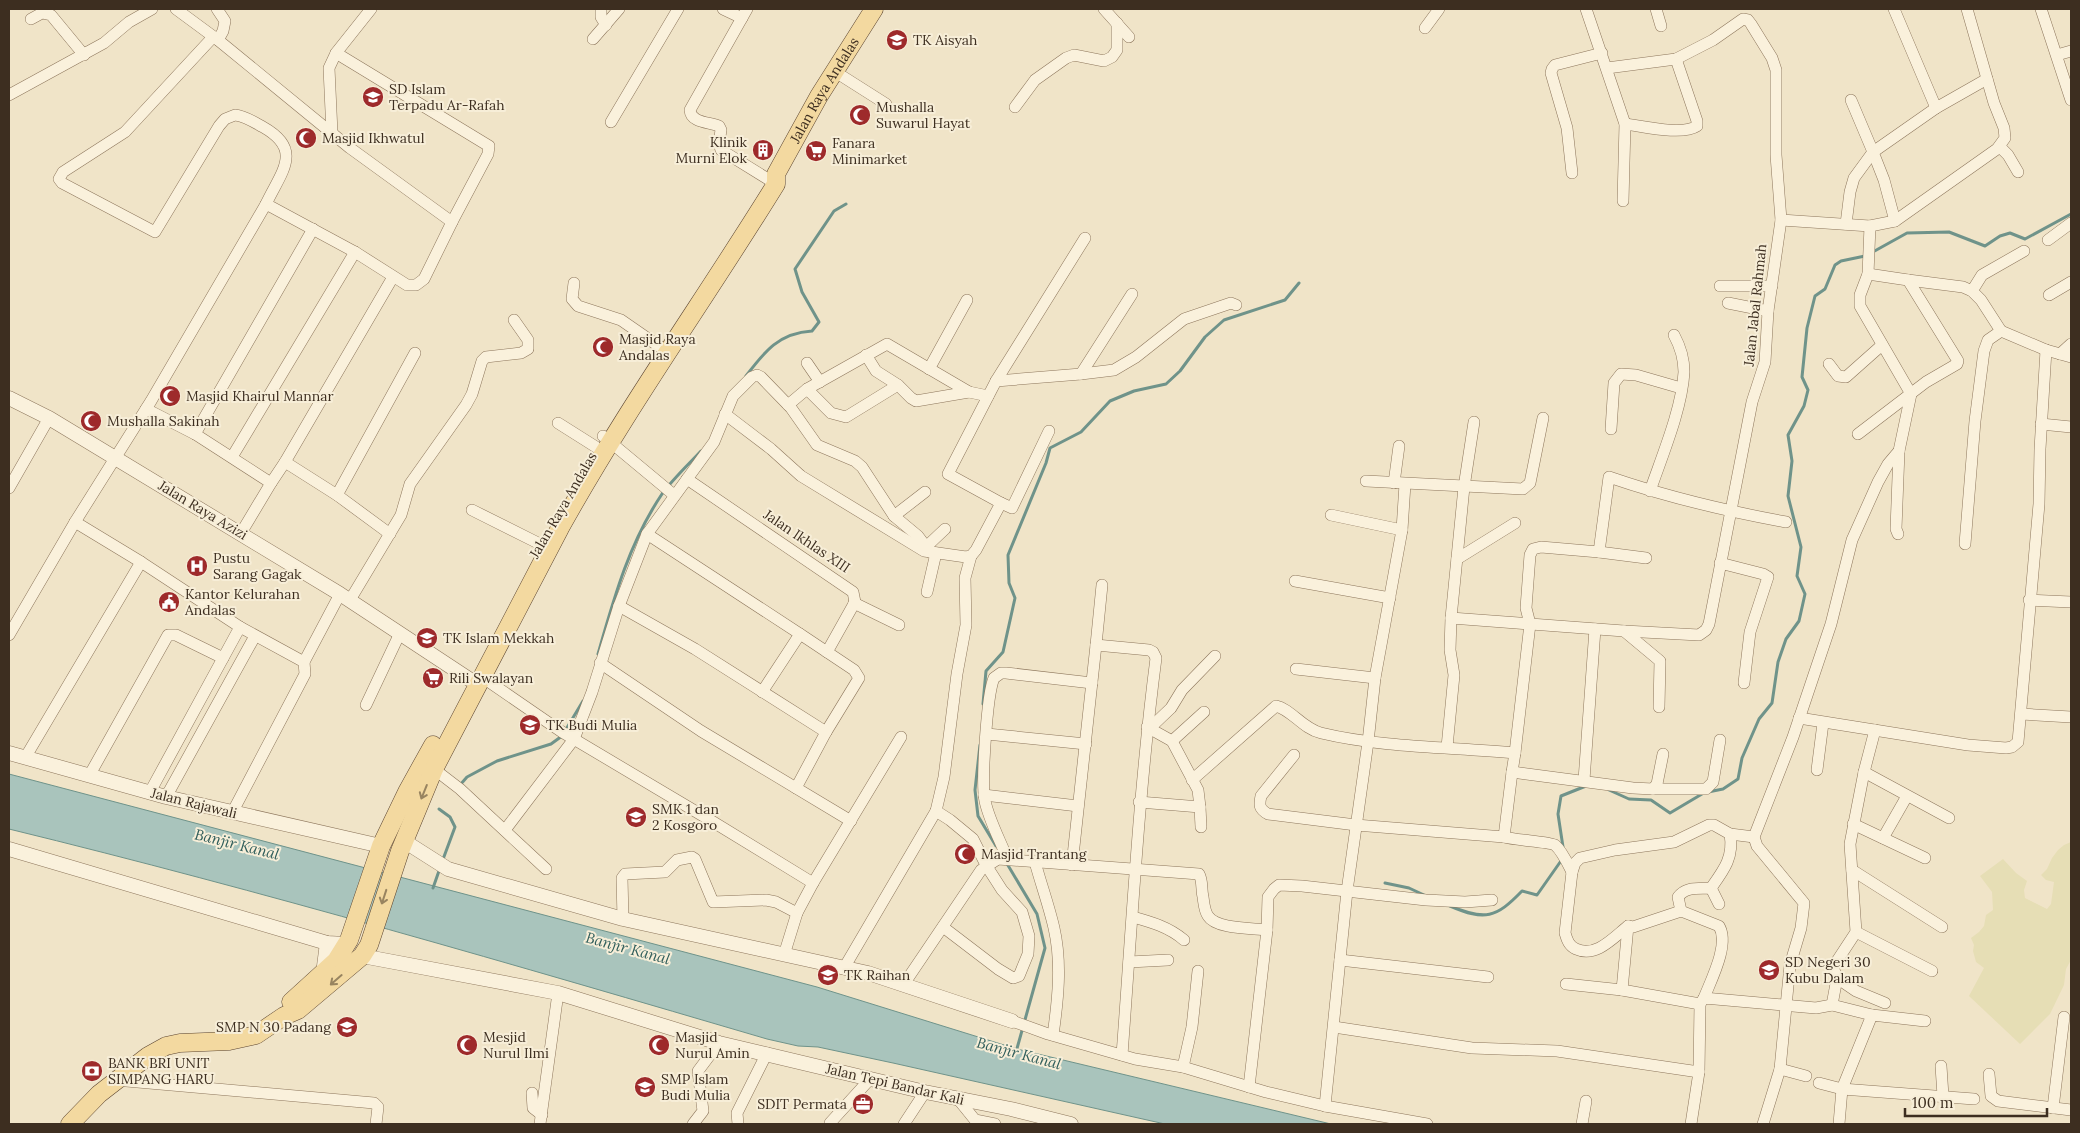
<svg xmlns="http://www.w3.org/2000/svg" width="2080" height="1133" font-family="Lora,serif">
	<rect width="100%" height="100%" fill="#f0e4c8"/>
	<path fill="#e6deb5" d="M2071 842V960L2066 969 2064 985 2050 1014 2020 1044 1969 996 1984 968 1976 962 1973 951 1974 945 1971 938 1979 932 1984 926 1986 915 1993 910 1992 892 1980 876 2003 859 2016 873 2027 881 2024 890 2025 898 2047 909 2051 904 2054 882 2046 880 2041 875 2047 869 2052 858 2058 850 2064 845Z"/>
	<path fill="#a9c4bc" stroke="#6f938a" d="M9 774 817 987 1017 1049 1331 1124H1165L893 1063 818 1047 798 1046 767 1039C515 965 263 891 9 829Z"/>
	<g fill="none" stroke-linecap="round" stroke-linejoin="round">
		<g stroke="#6f938a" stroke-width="3">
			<path d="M1871 253 1907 233 1949 232 1985 246 2000 236 2010 233 2025 239 2071 214"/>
			<path d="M746 376C765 351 779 333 812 331L819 322 802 292 795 269 834 211 846 204"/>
			<path d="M598 654C614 598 629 543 662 494 673 479 688 465 701 451"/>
			<path d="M983 704 986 671 1003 652 1015 598 1009 583 1008 555 1046 463 1050 448 1081 432 1110 401 1134 391 1166 384 1180 371 1205 337 1224 320 1285 300 1299 283"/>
			<path d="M980 745 975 790 978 816 996 846"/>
			<path d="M460 785 467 777 497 761 551 744 562 736 583 701"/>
			<path d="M1609 790 1629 799 1651 800 1670 813 1702 794"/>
			<path d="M1708 792 1723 789 1738 779 1742 758 1759 719 1772 703 1778 662 1786 639 1799 621 1805 594 1797 576 1801 547 1788 496 1792 461 1788 435 1804 406 1808 390 1802 377 1807 328 1815 296 1825 289 1835 265 1841 261 1865 256"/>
			<path d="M439 809 450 817 455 827 442 862"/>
			<path d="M1563 847 1558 814 1561 796 1586 786"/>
			<path d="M1006 862 1037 914 1045 948 1016 1052"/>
			<path d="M1385 883 1409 888 1424 895"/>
			<path d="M433 888 440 868"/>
			<path d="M1450 906C1485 921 1496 918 1522 891L1537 895 1563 858"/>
		</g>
		<g stroke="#8d765c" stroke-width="12">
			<g id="minor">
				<path d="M176 9 218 40 350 148 452 222 424 279 416 285H407L355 252 266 204 151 401 75 522 141 562 240 627 304 662"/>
				<path d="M217 9 225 21 223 31 218 40"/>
				<path d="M601 9V17L606 25"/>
				<path d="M723 9 742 18"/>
				<path d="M747 9 690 110C691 123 709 122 719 126L721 130 719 143 721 150 776 184"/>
				<path d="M1104 9 1129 37"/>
				<path d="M1586 9 1625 124 1623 201"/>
				<path d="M1656 9 1661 26"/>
				<path d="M1894 9 1936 108 1987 79"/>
				<path d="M2041 9 2071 100"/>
				<path d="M31 19 42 13 51 15 84 55"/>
				<path d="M1425 28 1439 9"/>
				<path d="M213 37 125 132 63 172 59 179 62 183 155 232 219 126 225 119 235 115C245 116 254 122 263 127 304 150 281 172 266 204"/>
				<path d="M593 39 619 9"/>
				<path d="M336 53 489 146 488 154 452 222"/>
				<path d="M2057 55 2071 51"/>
				<path d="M834 71 886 104"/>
				<path d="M9 95 104 43 129 22 152 9"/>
				<path d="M1015 107 1035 80 1066 58 1074 55 1104 61 1112 57 1117 50V23"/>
				<path d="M611 122 678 9"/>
				<path d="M1625 124C1642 126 1682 136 1697 126V121L1676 59"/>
				<path d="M332 133 329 68 336 53 371 9"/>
				<path d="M2000 147 2008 155 2018 172"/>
				<path d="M1572 173 1567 128 1551 73 1552 69 1555 65 1602 53"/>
				<path d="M1781 220 1870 226"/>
				<path d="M1895 221 1884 180 1873 152 1936 108"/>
				<path d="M1846 224 1850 192 1854 178 1873 152 1851 100"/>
				<path d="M2048 240 2071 223"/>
				<path d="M1908 280 1963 287 1972 291 1981 300 2001 331 2046 350 2071 357"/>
				<path d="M574 283 572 299 578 306 621 320 660 347"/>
				<path d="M1720 286H1772"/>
				<path d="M1972 291 1982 275 2024 251"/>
				<path d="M2049 295 2071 282"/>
				<path d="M1728 303 1768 311"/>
				<path d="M2060 354 2071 344"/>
				<path d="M866 355 876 371 898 385 911 398 916 401 969 392"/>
				<path d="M807 363 820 382"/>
				<path d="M1829 364 1838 376 1846 377 1882 345"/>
				<path d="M929 369 967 300"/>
				<path d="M1081 374 1132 294"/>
				<path d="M996 381 1081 374 1114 370 1136 357 1184 319 1231 303 1236 305"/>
				<path d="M807 389 831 413 846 417 898 385"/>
				<path d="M788 405 807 389 887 344 969 392 988 396"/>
				<path d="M146 409 195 434 271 483 241 533"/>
				<path d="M725 414 771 449 801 476 924 551 966 557 971 556 976 550 1001 503 948 474 996 381 1085 238"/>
				<path d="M558 423 596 447"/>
				<path d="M2041 424 2071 427"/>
				<path d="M1611 429 1614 383 1621 374 1636 375 1681 388"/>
				<path d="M195 434 313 229"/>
				<path d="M1858 434 1926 382 1957 364 1958 361 1908 280 1868 274"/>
				<path d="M603 436 674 495"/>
				<path d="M232 457 355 252"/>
				<path d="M285 462 337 495"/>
				<path d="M687 479 853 592 855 602 827 652"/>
				<path d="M1366 481 1523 489 1530 483 1543 418"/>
				<path d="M271 483 285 462 393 277"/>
				<path d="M1394 483 1399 446"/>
				<path d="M9 488 49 418"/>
				<path d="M1650 491C1662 456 1682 409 1684 372 1684 359 1680 346 1674 335"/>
				<path d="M1001 503 1012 508 1049 431"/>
				<path d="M472 510 540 544"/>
				<path d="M894 516 925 492"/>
				<path d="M1402 530 1405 484"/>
				<path d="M390 534 337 495 415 353"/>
				<path d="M647 534 800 634 762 692"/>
				<path d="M1898 534 1896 529 1899 451"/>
				<path d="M1965 544 1975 421 1984 351 1988 340 2001 331"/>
				<path d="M927 546 945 529"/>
				<path d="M1599 552 1646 558"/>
				<path d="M1457 559 1515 523"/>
				<path d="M1720 563 1763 574 1768 577 1750 632 1744 683"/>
				<path d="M1295 581 1390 598"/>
				<path d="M927 592 936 553"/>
				<path d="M350 600 401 515 410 484 466 405 472 394 482 361 486 357 521 353 528 349V340L514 320"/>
				<path d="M2029 600 2071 602"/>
				<path d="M854 603 899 625"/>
				<path d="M619 606 695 649 826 732"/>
				<path d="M1451 618 1464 487 1474 422"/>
				<path d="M1624 631 1660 661 1659 707"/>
				<path d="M9 635 75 522"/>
				<path d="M1096 645 1102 585"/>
				<path d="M600 663 701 731 851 821"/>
				<path d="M1296 669 1375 678"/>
				<path d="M482 677 562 732 710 820 813 883"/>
				<path d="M366 705 400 633"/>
				<path d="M2021 714 2071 717"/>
				<path d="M1799 718 1968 745 2006 748 2012 747 2018 742 2039 504 2040 449 2046 350"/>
				<path d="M1150 728 1171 708 1182 690 1215 656"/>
				<path d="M987 734 1086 744"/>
				<path d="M1172 741 1204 712"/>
				<path d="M1447 747 1454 675 1450 650 1451 618 1624 631 1699 635 1706 630 1709 624 1752 402 1765 362 1768 311 1781 220 1776 155V70L1772 58 1751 24 1748 20 1743 19 1713 40 1676 59 1607 68"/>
				<path d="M1515 753 1530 624 1526 608 1530 555 1533 549 1541 547 1599 552 1609 477C1667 497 1726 511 1786 522"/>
				<path d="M1294 755 1261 796C1259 805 1259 809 1268 814L1356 825 1504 837 1512 772 1633 788 1653 789 1657 784 1663 754"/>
				<path d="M25 758 141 562"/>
				<path d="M434 769 460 789 546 869"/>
				<path d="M1817 770 1823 723"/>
				<path d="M1864 772 1949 818"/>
				<path d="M89 776 168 635H176L223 658"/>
				<path d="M1192 780 1276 706C1291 709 1303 729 1321 733 1384 748 1450 747 1515 753L1512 772"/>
				<path d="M1584 780 1595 629"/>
				<path d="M796 788 826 732 859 678 854 670 800 634"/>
				<path d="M1653 789H1706L1713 782 1720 740"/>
				<path d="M150 792 240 627"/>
				<path d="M984 795 1078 806"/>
				<path d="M166 797 255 636"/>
				<path d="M1139 802 1200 807 1198 790 1172 741 1147 727"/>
				<path d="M1200 807 1201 827"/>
				<path d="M936 811 950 820 973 839 986 865 1002 890 1022 912 1029 936 1028 954 1019 976 1013 978 998 969 943 927"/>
				<path d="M232 813 305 674 304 662 340 594"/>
				<path d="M1853 824 1925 858"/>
				<path d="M505 830 574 739 592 692 619 606 647 534 714 442 733 396 752 377 757 375 761 377 791 408 817 445 855 461 862 467 894 516 918 536 930 552"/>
				<path d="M1504 837C1514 840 1551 842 1555 845 1562 851 1568 864 1572 872"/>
				<path d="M1883 838 1907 796"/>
				<path d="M1007 858C1000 840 989 820 985 801 981 783 987 694 994 678L1001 673H1006L1092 683"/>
				<path d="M1035 862C1041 884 1049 906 1054 928 1062 963 1058 1000 1053 1035"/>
				<path d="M1072 865 1096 645 1149 650 1153 652 1156 658C1139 789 1132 922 1122 1055"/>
				<path d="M1852 870 1942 927"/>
				<path d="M1711 888 1719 904"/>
				<path d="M1681 911 1678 897C1686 886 1699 889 1711 888 1724 870 1734 857 1730 834"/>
				<path d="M1133 917C1151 922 1169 927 1184 940"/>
				<path d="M623 919 622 878 625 874 665 872 677 860 692 857 695 859 713 902 766 900 776 902 797 913"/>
				<path d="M1856 932 1932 971"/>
				<path d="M784 955 797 913 813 883 901 737"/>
				<path d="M1340 960 1488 977"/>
				<path d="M1129 962 1168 960"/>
				<path d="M844 968 936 811 944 777 957 674 966 625 965 578 971 556"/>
				<path d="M1837 978 1856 991 1885 1003"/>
				<path d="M904 984 981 870 998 859 1199 874C1203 881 1201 889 1203 897 1204 903 1204 910 1208 916 1216 929 1252 928 1267 930"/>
				<path d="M1566 984 1622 990 1628 926"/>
				<path d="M1622 990 1700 1004"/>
				<path d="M1704 998C1711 980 1730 944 1719 926L1681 911 1633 927 1628 926C1613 938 1596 958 1576 949 1569 946 1567 940 1565 933L1572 872 1575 863 1580 858 1615 850 1674 842 1709 825H1714L1730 834 1754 837"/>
				<path d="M1832 1005 1837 978 1833 967 1856 932 1850 844 1864 772 1875 730"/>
				<path d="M1012 1021 1048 1034 1135 1059 1183 1067 1266 1092 1325 1106 1427 1124"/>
				<path d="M1334 1027 1472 1048 1557 1051 1699 1072"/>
				<path d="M1941 1066 1943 1096"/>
				<path d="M1183 1067 1192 1027 1198 971"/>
				<path d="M1780 1069 1806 1076"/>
				<path d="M1989 1074 1991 1096 1998 1101 2071 1110"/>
				<path d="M115 1080 374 1103 378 1107 376 1124"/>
				<path d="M1819 1083 1842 1089 1974 1099"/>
				<path d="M1249 1087 1267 930 1268 897 1274 889 1279 885 1302 886 1426 900 1465 902 1492 900"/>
				<path d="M532 1093 533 1108 542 1115"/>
				<path d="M958 1099 975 1120 995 1124"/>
				<path d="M1325 1106 1347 891 1368 742 1375 678 1402 530 1331 515"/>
				<path d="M2053 1108 2064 1017"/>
				<path d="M830 1123 870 1079"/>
				<path d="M540 1124 558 993"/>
				<path d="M693 1124 703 1111 698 1071 719 1043"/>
				<path d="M738 1124 737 1113 767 1053"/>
				<path d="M904 1124 925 1092"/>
				<path d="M1582 1124 1586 1101"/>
				<path d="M1691 1124 1699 1072 1700 1004 1704 998 1816 1008 1832 1005 1872 1015"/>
				<path d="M1763 1124 1780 1069 1790 965 1801 928 1804 903 1757 846 1754 837 1793 737 1831 624 1852 540 1878 482 1888 464 1899 451 1911 394 1860 306V295L1868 274 1870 226 1895 221 1997 149 2005 138 2004 128 1994 103 1967 9"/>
				<path d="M1839 1124 1842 1089 1872 1015 1925 1021"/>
			</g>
		</g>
		<g stroke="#8d765c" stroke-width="15">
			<g id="tertiary">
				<path d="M9 398 49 418 340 594 469 679"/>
				<path d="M9 753 166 797 381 846"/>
				<path d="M404 841 448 869 623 919 868 973 1012 1021"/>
				<path d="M9 849 327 943 346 944"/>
				<path d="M362 956 558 993 719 1043 925 1092 1011 1109 1071 1124"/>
				<path d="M323 974 327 943"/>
			</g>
		</g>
		<g stroke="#5b4430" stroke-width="19">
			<g id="primary">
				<path d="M291 1002 336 961 349 940 381 846 408 790 433 745"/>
				<path id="s1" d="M70 1124 99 1094 148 1056 166 1046 180 1043 229 1041 256 1035 284 1016 298 1010 362 956 369 945 400 851 434 769 560 528C626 409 705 299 776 184V174L819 96 874 9"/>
			</g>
		</g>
		<use href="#minor" stroke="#faf1dc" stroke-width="11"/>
		<use href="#tertiary" stroke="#faf1dc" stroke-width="14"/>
		<use href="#primary" stroke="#f3d9a0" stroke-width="18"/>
	</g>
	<defs><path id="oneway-shaft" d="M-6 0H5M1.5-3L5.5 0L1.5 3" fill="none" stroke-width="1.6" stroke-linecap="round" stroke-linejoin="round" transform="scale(1.25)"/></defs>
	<g stroke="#988460">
		<use href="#oneway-shaft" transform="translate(424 792) rotate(112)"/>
		<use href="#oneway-shaft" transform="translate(384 897) rotate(108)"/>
		<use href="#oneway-shaft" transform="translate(336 980) rotate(139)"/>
	</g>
	<defs>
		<g id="school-disc" transform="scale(1.125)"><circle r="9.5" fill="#9e2a2b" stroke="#f7eed8"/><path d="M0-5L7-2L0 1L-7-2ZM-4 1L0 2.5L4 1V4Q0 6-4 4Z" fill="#fff"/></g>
		<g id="mosque-disc" transform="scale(1.125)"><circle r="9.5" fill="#9e2a2b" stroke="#f7eed8"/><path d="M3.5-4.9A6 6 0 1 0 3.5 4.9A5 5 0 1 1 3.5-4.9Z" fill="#fff"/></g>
		<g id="building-disc" transform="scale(1.125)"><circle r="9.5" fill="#9e2a2b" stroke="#f7eed8"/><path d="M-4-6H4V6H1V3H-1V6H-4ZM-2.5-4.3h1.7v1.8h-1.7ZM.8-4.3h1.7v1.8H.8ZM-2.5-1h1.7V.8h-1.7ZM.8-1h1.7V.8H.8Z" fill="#fff"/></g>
		<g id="supermarket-disc" transform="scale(1.125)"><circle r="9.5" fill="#9e2a2b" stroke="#f7eed8"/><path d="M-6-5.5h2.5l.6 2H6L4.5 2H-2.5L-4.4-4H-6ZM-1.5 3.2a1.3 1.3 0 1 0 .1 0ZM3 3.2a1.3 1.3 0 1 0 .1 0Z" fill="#fff"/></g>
		<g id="hospital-disc" transform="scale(1.125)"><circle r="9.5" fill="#9e2a2b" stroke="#f7eed8"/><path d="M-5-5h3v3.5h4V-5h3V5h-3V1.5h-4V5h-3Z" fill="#fff"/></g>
		<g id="civic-disc" transform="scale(1.125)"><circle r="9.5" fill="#9e2a2b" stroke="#f7eed8"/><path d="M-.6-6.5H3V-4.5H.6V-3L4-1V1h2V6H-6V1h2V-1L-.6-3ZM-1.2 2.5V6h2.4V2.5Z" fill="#fff"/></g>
		<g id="bank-disc" transform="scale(1.125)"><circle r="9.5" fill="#9e2a2b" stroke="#f7eed8"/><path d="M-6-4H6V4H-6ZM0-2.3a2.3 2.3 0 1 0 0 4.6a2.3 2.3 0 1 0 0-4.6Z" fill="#fff"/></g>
		<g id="office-disc" transform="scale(1.125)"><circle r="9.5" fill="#9e2a2b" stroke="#f7eed8"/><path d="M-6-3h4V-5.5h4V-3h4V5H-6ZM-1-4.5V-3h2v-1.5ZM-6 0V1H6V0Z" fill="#fff"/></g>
	</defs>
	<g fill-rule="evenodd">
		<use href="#school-disc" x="897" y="40"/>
		<use href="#school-disc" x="373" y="97"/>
		<use href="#mosque-disc" x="860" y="115"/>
		<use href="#mosque-disc" x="306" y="138"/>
		<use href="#building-disc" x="763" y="150"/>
		<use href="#supermarket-disc" x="816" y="151"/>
		<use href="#mosque-disc" x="603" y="347"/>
		<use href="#mosque-disc" x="170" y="396"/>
		<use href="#mosque-disc" x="91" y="421"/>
		<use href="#hospital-disc" x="197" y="566"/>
		<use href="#civic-disc" x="169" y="602"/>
		<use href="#school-disc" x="427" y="638"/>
		<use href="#supermarket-disc" x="433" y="678"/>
		<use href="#school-disc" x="530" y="725"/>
		<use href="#school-disc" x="636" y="817"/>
		<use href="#mosque-disc" x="965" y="854"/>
		<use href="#school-disc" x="1769" y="970"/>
		<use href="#school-disc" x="828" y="975"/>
		<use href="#school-disc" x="347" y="1027"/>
		<use href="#mosque-disc" x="467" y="1045"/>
		<use href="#mosque-disc" x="659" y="1045"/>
		<use href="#bank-disc" x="92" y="1071"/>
		<use href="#school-disc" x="645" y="1087"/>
		<use href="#office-disc" x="863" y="1104"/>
	</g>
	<g text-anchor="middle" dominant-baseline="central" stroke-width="4" stroke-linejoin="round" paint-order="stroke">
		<g font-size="14" fill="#3d2e20" stroke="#f7eed8" text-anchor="start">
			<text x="913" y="40">TK Aisyah</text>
			<text x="389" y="89">SD Islam<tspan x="389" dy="16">Terpadu Ar-Rafah</tspan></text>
			<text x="876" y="107">Mushalla<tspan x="876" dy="16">Suwarul Hayat</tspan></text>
			<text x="322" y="138">Masjid Ikhwatul</text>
			<text x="747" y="142" text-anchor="end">Klinik<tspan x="747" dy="16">Murni Elok</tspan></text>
			<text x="832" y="143">Fanara<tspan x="832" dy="16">Minimarket</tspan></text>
			<text x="619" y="339">Masjid Raya<tspan x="619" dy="16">Andalas</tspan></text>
			<text x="186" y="396">Masjid Khairul Mannar</text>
			<text x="107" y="421">Mushalla Sakinah</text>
			<text x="213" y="558">Pustu<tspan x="213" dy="16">Sarang Gagak</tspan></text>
			<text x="185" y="594">Kantor Kelurahan<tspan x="185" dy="16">Andalas</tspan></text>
			<text x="443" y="638">TK Islam Mekkah</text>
			<text x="449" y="678">Rili Swalayan</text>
			<text x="546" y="725">TK Budi Mulia</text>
			<text x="652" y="809">SMK 1 dan<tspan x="652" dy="16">2 Kosgoro</tspan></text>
			<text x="981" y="854">Masjid Trantang</text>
			<text x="1785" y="962">SD Negeri 30<tspan x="1785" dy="16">Kubu Dalam</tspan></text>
			<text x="844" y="975">TK Raihan</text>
			<text x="331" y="1027" text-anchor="end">SMP N 30 Padang</text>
			<text x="483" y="1037">Mesjid<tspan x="483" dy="16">Nurul Ilmi</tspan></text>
			<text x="675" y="1037">Masjid<tspan x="675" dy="16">Nurul Amin</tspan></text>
			<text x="108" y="1063">BANK BRI UNIT<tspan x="108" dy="16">SIMPANG HARU</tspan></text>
			<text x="661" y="1079">SMP Islam<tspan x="661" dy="16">Budi Mulia</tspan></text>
			<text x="847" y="1104" text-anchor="end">SDIT Permata</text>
		</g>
		<g font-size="14" fill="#3d2e20" stroke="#f7eed8">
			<text stroke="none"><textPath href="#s1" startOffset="1334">Jalan Raya Andalas</textPath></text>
			<text transform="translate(1755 305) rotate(-84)">Jalan Jabal Rahmah</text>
			<text transform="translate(563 505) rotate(-60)">Jalan Raya Andalas</text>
			<text transform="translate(203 510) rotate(31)">Jalan Raya Azizi</text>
			<text transform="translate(807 541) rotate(34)">Jalan Ikhlas XIII</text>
			<text transform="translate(194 803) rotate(14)">Jalan Rajawali</text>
			<text transform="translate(895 1084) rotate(13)">Jalan Tepi Bandar Kali</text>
		</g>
		<g font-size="15" font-style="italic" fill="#2f5d5a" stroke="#f7eed8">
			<text transform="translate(237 844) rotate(14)">Banjir Kanal</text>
			<text transform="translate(628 948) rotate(15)">Banjir Kanal</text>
			<text transform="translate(1019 1053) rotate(15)">Banjir Kanal</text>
		</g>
	</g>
	<rect width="2080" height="1133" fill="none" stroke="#3d2e20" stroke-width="20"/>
	<path d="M1905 1108v8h142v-8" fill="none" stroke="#3d2e20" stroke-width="2.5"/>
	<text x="1912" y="1108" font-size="15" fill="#3d2e20" stroke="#f7eed8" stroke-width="4" paint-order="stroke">100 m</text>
</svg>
